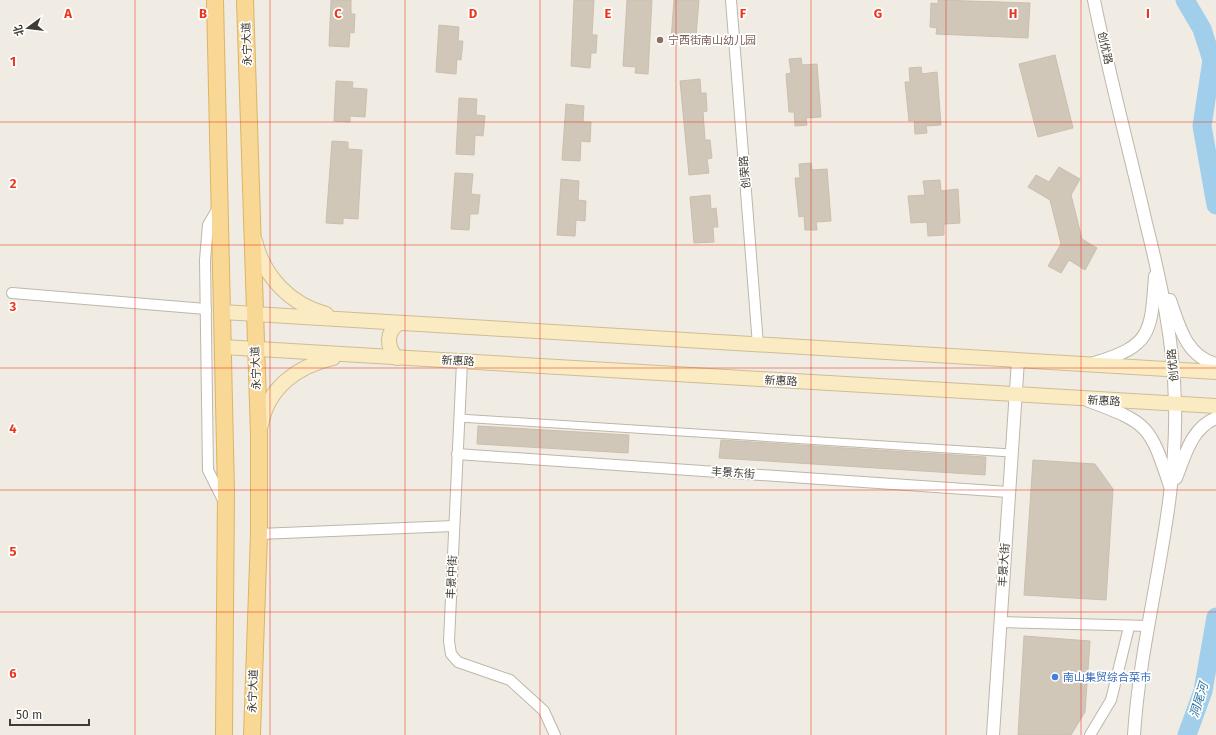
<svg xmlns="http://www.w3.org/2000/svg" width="1216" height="735" font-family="'Fira Sans','Noto Sans SC',sans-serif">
	<rect width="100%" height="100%" fill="#f0ece3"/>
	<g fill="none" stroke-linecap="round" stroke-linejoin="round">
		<g stroke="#a1cfeb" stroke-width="19">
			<path d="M1185 0 1202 29 1212 60 1202 126 1216 205"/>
			<path d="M1187 735 1203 691 1216 617"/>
		</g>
	</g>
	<g fill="#d1c7b9" stroke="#cbbead">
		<path d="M331 0H351V14H355L354 33 350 32 349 47 329 46Z"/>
		<path d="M574 0H594L592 35H597L596 53H591L590 68 571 66Z"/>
		<path d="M627 0H652L648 74 635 73 636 67 623 66Z"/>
		<path d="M674 0H699L696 36H685V41L671 40Z"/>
		<path d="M938 0 1030 3 1028 38 936 34 937 28 930 27 931 3 938 4Z"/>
		<path d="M439 25 459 27 458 41H463L461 60 457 59 456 74 436 72Z"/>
		<path d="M1055 55 1073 128 1038 137 1019 64Z"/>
		<path d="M801 58 802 65 817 64 821 117 806 118 807 125 795 126 794 112H789L786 74 791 73 789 59Z"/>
		<path d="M921 67 922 74 937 72 941 125 926 126 927 133 915 134 914 120 909 121 905 82H910L909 68Z"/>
		<path d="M700 79 701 93H706L707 111 703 112 705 140H710L712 158 707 159 709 173 689 175 680 81Z"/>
		<path d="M336 81 353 82 352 88 367 89 365 117 350 116V122L334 121Z"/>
		<path d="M459 98 477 99 476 115 485 116 483 136 475 135 474 155 456 154Z"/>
		<path d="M566 104 584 106 583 122H591L590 142 581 141 580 161 562 160Z"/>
		<path d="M332 141 348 142V149L362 150 358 219 343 218V224L326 223Z"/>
		<path d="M811 163 812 170 827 169 831 221 816 222 817 230H805L804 216 799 217 795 178H800L799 164Z"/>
		<path d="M1059 167 1080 179 1071 195 1082 239 1097 248 1085 270 1069 260 1061 273 1048 266 1061 244 1050 200 1028 187 1036 175 1049 182Z"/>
		<path d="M455 173 473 174 471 194 480 195 478 214H470L469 230 451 229Z"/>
		<path d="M561 179 579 181 578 200 586 201 585 221 576 220 575 236 557 235Z"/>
		<path d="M940 180 941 191 958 189 960 223 944 224V235L928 236 927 222 911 223 908 196 925 195 923 181Z"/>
		<path d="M710 195 711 209 716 208 718 227H713L714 242 694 243 690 197Z"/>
		<path d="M478 426 629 435 628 453 477 444Z"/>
		<path d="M721 440 986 457 985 475 719 458Z"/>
		<path d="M1033 460 1095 464 1113 489 1106 600 1024 595Z"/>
		<path d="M1024 636 1090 641 1085 712 1071 735H1018Z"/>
	</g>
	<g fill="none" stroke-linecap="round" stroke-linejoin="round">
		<g stroke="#beb6a9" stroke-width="9">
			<path id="pedestrian" d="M459 418 1011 453"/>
		</g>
		<g stroke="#beb6a9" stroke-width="12">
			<g id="minor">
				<path d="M731 0 758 345"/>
				<path d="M219 206 208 225 205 260 208 470 224 502"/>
				<path d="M12 293 206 309"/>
				<path d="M462 362 449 641 451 654 458 662 510 680 544 711 555 735"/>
				<path d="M457 454 1008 492"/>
				<path d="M259 534 454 526"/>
				<path d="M1000 622 1149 626"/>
				<path d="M1090 735 1111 700 1129 627"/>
			</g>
		</g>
		<g stroke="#beb6a9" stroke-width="14">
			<g id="tertiary">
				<path d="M1094 0C1109 75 1129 149 1146 223 1161 283 1174 342 1175 404 1178 516 1141 624 1134 735"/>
				<path d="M1170 300C1179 326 1186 356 1216 364"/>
				<path d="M1094 363C1152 346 1151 332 1155 276"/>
				<path d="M1089 401C1149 423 1150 426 1170 486"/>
				<path d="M1176 478C1185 456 1191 428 1216 418"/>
				<path d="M993 735 1018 360"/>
			</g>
		</g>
		<g stroke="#cebd95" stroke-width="16">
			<g id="secondary">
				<path d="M255 241C264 277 290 304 326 314"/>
				<path d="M222 312 1216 372"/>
				<path d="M223 347 1216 406"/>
				<path d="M397 358C386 347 386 332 399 323"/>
				<path d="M261 425C268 387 298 366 333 358"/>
			</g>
		</g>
		<g stroke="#dcb465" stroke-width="18">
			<g id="primary">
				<path d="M215 0 226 492 224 735"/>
				<path d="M245 0 259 435V534L252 735"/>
			</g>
		</g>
		<use href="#pedestrian" stroke="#fff" stroke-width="7"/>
		<use href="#minor" stroke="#fff" stroke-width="10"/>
		<use href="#tertiary" stroke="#fff" stroke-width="12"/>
		<use href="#secondary" stroke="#fbebc2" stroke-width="14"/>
		<use href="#primary" stroke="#f8d894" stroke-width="16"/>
	</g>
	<path fill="none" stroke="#ed351c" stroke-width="1" stroke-opacity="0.55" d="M135 0V735M270 0V735M405 0V735M540 0V735M676 0V735M811 0V735M946 0V735M1081 0V735M0 122H1216M0 245H1216M0 368H1216M0 490H1216M0 612H1216"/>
	<circle fill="#8d6e63" stroke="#fff" stroke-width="1.5" cx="660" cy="40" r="4"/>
	<circle fill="#3f7fe0" stroke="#fff" stroke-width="1.5" cx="1055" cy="677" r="4"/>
	<g text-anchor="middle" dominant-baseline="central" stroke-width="3.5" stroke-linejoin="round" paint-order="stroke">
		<g font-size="11" fill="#785e54" stroke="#fff" text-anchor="start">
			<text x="668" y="40">宁西街南山幼儿园</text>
		</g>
		<g font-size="11" fill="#413c33" stroke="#fff">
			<text transform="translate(247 44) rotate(-92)">永宁大道</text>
			<text transform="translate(1105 48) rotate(77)">创优路</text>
			<text transform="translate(745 172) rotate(-95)">创荣路</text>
			<text transform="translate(458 361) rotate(3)">新惠路</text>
			<text transform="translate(1173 365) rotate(-95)">创优路</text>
			<text transform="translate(256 368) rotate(-92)">永宁大道</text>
			<text transform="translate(781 381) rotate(3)">新惠路</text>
			<text transform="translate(1104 401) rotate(3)">新惠路</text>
			<text transform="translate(733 473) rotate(4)">丰景东街</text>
			<text transform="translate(1004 565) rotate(-86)">丰景大街</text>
			<text transform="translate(452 577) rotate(-87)">丰景中街</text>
			<text transform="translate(253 691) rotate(-88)">永宁大道</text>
		</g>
		<g font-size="11" fill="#366cbe" stroke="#fff" text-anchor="start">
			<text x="1063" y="677">南山集贸综合菜市</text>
		</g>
		<g font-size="12" font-style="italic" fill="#3479a6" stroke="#fff">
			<text transform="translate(1199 700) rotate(-73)">洞尾河</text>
		</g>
	</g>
	<g font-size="13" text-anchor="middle" font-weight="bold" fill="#ed351c" stroke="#fff" stroke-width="3.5" stroke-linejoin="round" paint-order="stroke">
		<text x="68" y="18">A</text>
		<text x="203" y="18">B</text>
		<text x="338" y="18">C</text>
		<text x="473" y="18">D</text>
		<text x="608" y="18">E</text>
		<text x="743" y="18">F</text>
		<text x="878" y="18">G</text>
		<text x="1013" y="18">H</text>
		<text x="1148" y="18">I</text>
		<text x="13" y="66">1</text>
		<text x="13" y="188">2</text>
		<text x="13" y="311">3</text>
		<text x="13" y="433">4</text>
		<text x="13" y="556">5</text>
		<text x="13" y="678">6</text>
	</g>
	<g transform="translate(28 28) rotate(255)" stroke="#ffffff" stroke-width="3" paint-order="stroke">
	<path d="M0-3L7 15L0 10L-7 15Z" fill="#413c33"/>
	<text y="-6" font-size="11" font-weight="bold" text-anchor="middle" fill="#413c33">北</text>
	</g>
	<path d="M10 719v6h79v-6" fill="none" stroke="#413c33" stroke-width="2"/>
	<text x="16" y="719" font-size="12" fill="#413c33" stroke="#ffffff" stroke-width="3" paint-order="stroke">50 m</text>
</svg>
